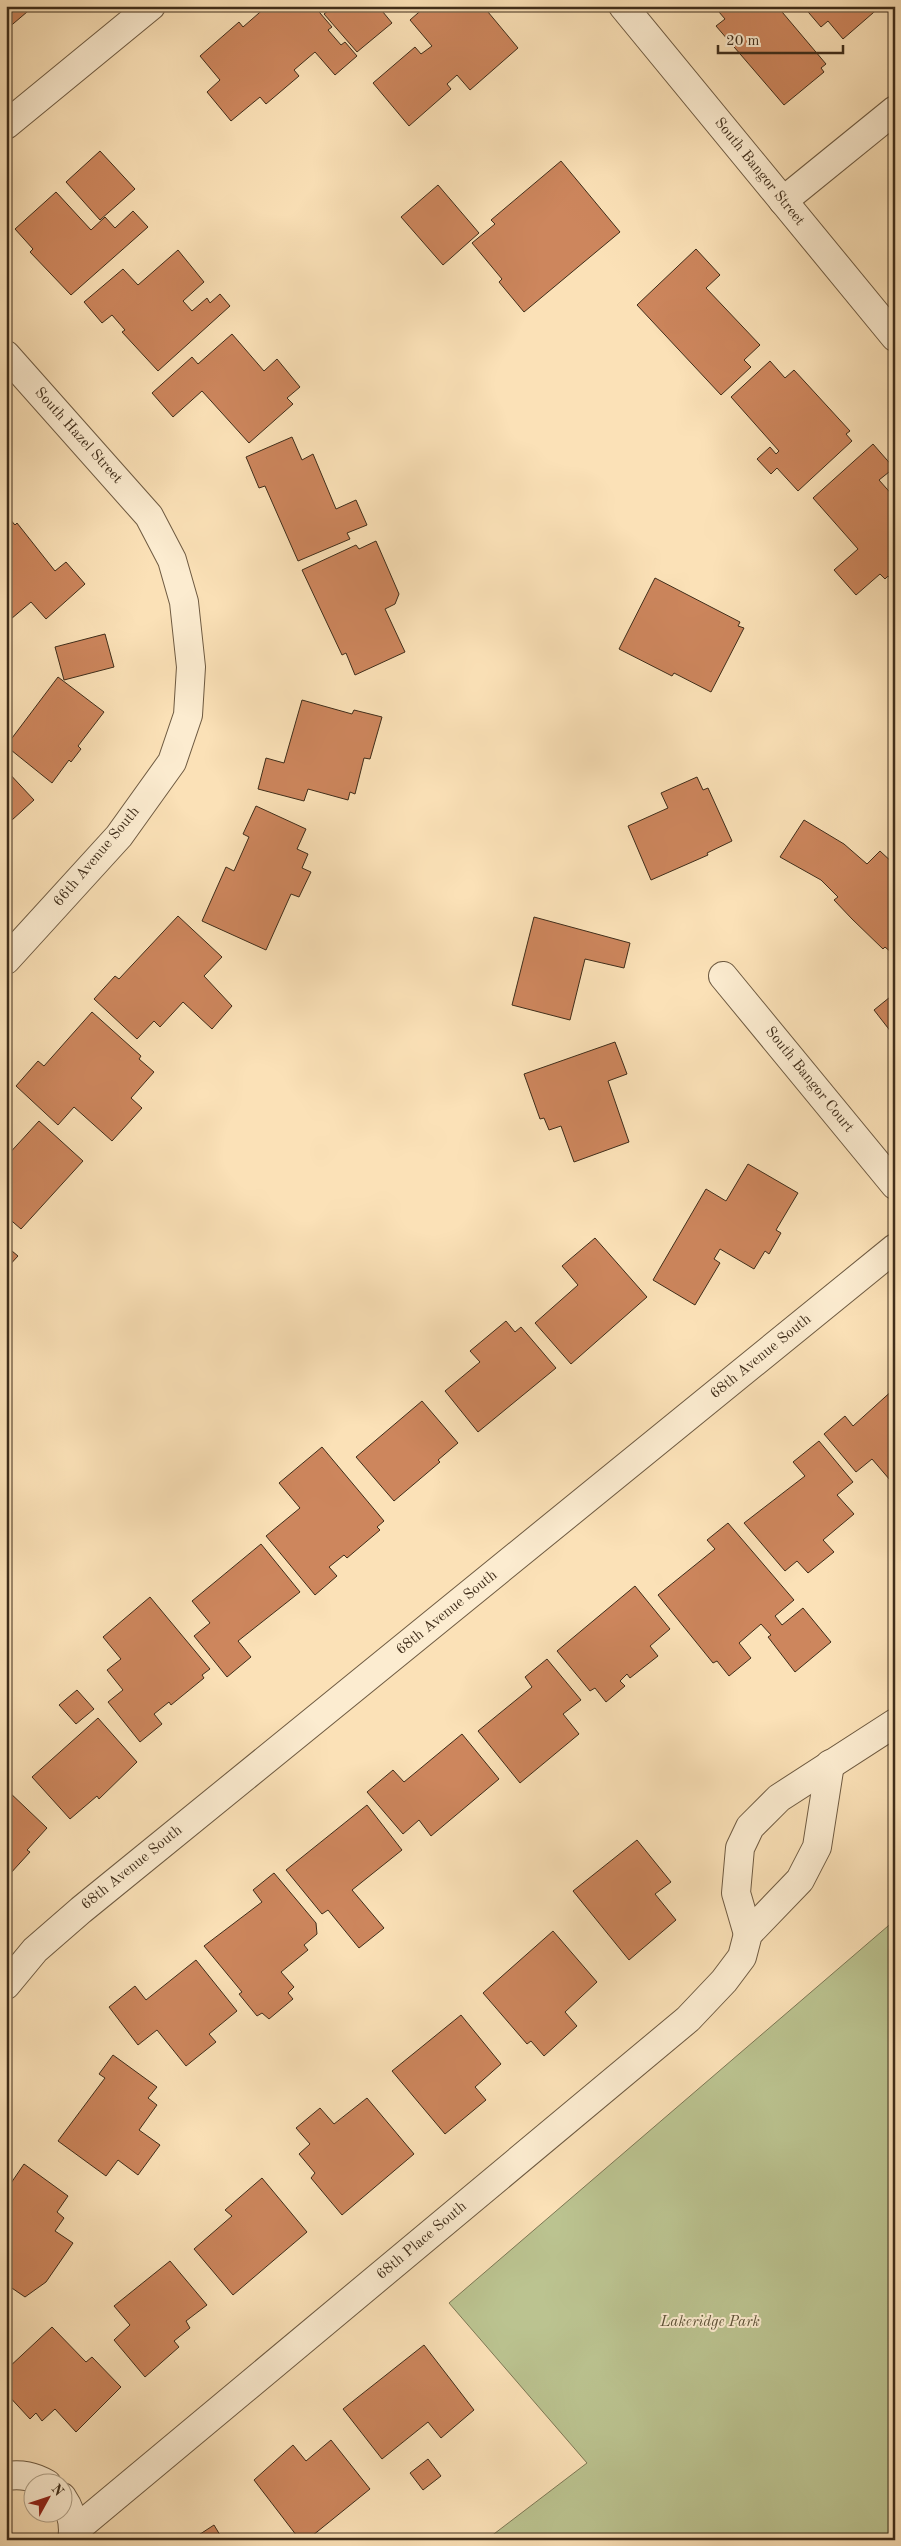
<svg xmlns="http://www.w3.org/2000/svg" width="901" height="2546" font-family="'Old Standard TT',serif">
	<rect width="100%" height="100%" fill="#fbe1b7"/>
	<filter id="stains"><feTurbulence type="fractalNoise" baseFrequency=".004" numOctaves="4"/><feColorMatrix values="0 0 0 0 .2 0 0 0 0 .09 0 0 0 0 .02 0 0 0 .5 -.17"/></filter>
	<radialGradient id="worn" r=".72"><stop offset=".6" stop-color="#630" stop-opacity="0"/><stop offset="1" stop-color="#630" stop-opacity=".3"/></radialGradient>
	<path fill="#bbc390" stroke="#7d7855" d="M895 1920V2540H486L587 2463 449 2303Z"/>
	<g fill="#cd865d" stroke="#3f2d1a">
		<path d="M6 6H34L7 29Z"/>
		<path d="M267 6H314L332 27 328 30 341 45 345 42 357 56 335 75 315 52 294 70 299 76 266 104 260 97 231 121 207 92 220 80 200 56 239 22 243 27Z"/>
		<path d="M334 6H378L392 23 357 52 324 14Z"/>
		<path d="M401 6H413L406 12Z"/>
		<path d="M426 6H483L518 48 470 90 457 75 447 84 451 89 409 126 373 83 415 47 421 54 432 46 410 20Z"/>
		<path d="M722 6H777L826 64 821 68 824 72 784 105 716 26 725 19 719 12 724 9Z"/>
		<path d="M803 6H881L843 39 828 21 821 27Z"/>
		<path d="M100 151 135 189 100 220 66 182Z"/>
		<path d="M561 161 620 232 524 312 499 282 502 279 472 243 495 224 491 220Z"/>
		<path d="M438 185 479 233 443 265 401 217Z"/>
		<path d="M56 192 91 230 105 217 115 228 133 211 148 227 71 295 30 252 33 249 15 229Z"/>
		<path d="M696 249 720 275 706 288 760 345 744 360 751 367 721 395 637 305Z"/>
		<path d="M178 250 204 282 183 301 192 311 207 298 210 303 220 294 230 306 158 371 122 332 125 330 112 315 102 323 84 302 123 269 138 285Z"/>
		<path d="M232 334 264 371 277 359 300 387 287 398 293 404 249 443 202 391 173 417 152 393 192 357 198 364Z"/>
		<path d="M770 361 785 378 794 370 850 431 846 434 852 441 798 491 777 468 771 474 757 459 770 447 776 454 779 451 731 397Z"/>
		<path d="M292 437 302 460 313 454 336 509 356 500 367 525 347 533 350 539 298 561 265 486 259 488 246 457Z"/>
		<path d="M873 444 894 468 879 480 895 498V584L888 576 885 579 880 574 856 595 834 570 858 549 813 498Z"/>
		<path d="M8 517 15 525 17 523 55 571 66 562 85 584 46 619 31 602 11 619 6 614V519Z"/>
		<path d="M376 541 399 594 395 604 385 609 405 652 355 675 346 653 342 655 302 570 356 545 359 549Z"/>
		<path d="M655 578 740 622 738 626 744 628 711 692 674 673 672 676 619 649Z"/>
		<path d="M105 634 114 667 64 680 55 647Z"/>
		<path d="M58 677 104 712 78 746 81 749 71 762 69 760 52 783 6 746Z"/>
		<path d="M302 700 352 714 354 710 382 717 370 759 364 758 355 794 350 792 348 800 308 789 304 801 258 789 266 758 284 763Z"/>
		<path d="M6 770 34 800 12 820 6 814Z"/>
		<path d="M697 777 703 790 708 788 732 841 707 853 708 855 651 880 628 826 668 808 661 793Z"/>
		<path d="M256 806 306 829 297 849 308 854 302 868 311 872 299 897 291 894 266 950 202 921 226 867 234 871 249 837 243 834Z"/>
		<path d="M804 820 844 844 867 864 880 851 895 865V950L892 953 885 947 883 949 852 919 834 900 838 897 821 880 780 857Z"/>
		<path d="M178 916 222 957 204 976 232 1006 212 1029 183 1002 160 1027 154 1021 137 1039 94 999 115 976 119 979Z"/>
		<path d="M534 917 630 943 624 968 585 959 570 1020 512 1005Z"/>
		<path d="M895 993V1037L874 1010Z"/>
		<path d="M92 1012 141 1056 139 1059 154 1072 131 1098 142 1108 112 1141 74 1107 58 1125 16 1086 38 1061 44 1066Z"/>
		<path d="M615 1042 627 1074 608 1081 629 1142 574 1162 561 1126 549 1130 544 1118 540 1119 524 1074Z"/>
		<path d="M39 1121 83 1161 21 1229 6 1216V1157Z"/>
		<path d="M748 1164 798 1193 776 1230 781 1233 769 1254 765 1251 754 1269 720 1249 714 1259 720 1263 695 1305 653 1280 706 1189 726 1201Z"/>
		<path d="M595 1238 647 1297 571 1364 535 1323 578 1285 562 1266Z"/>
		<path d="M6 1246 18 1256 6 1269Z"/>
		<path d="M506 1321 515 1332 521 1327 556 1368 478 1432 445 1391 480 1362 470 1351Z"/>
		<path d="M895 1388V1476L890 1480 872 1459 856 1472 824 1434 845 1416 853 1426Z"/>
		<path d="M422 1401 458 1443 438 1460 440 1462 394 1501 356 1457Z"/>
		<path d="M819 1441 853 1482 837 1495 854 1514 823 1540 834 1552 808 1573 797 1561 785 1571 744 1523 805 1476 793 1462Z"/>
		<path d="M322 1447 384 1521 377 1527 380 1530 347 1558 344 1555 329 1567 337 1576 315 1595 266 1536 300 1508 279 1483Z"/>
		<path d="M728 1523 794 1600 775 1616 782 1625 803 1608 831 1642 795 1672 768 1637 771 1635 761 1624 739 1643 751 1658 729 1676 717 1661 713 1663 658 1595 715 1549 707 1540Z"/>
		<path d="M261 1544 300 1592 238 1641 251 1657 227 1677 194 1636 210 1623 192 1601Z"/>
		<path d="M635 1586 670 1629 650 1646 658 1656 630 1678 627 1674 620 1681 625 1686 606 1702 595 1688 590 1691 557 1651Z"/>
		<path d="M150 1597 210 1669 202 1675 204 1678 171 1705 169 1702 154 1714 162 1724 140 1742 108 1702 123 1690 107 1670 121 1659 103 1637Z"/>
		<path d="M547 1659 581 1700 563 1714 579 1734 520 1783 478 1731 532 1687 525 1677Z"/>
		<path d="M77 1690 94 1709 76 1724 59 1705Z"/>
		<path d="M98 1718 137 1762 99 1799 97 1796 70 1819 32 1777Z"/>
		<path d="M462 1734 499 1779 431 1836 419 1820 403 1834 367 1792 393 1770 404 1782Z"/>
		<path d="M7 1790 47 1828 27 1850 30 1852 9 1875 6 1873Z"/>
		<path d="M367 1805 402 1850 352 1890 384 1928 359 1948 328 1910 322 1914 286 1870Z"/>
		<path d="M637 1840 671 1882 655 1894 676 1920 629 1960 573 1891Z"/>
		<path d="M274 1873 316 1923 317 1934 304 1945 308 1950 281 1972 294 1987 288 1993 293 1999 269 2019 262 2013 257 2016 239 1994 242 1992 204 1946 262 1902 253 1890Z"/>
		<path d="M553 1931 597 1982 565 2012 577 2026 544 2056 531 2041 527 2044 483 1993Z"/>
		<path d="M196 1960 237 2011 209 2034 216 2042 186 2066 157 2030 138 2045 109 2007 135 1986 146 2000Z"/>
		<path d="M461 2015 501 2064 475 2087 486 2100 445 2134 392 2071Z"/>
		<path d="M113 2055 157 2087 148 2098 157 2105 139 2130 160 2145 138 2175 118 2160 106 2176 58 2141 105 2078 99 2074Z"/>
		<path d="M367 2098 414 2154 342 2215 311 2178 315 2173 299 2154 310 2144 296 2128 320 2108 334 2124Z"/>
		<path d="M24 2164 68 2196 57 2212 64 2218 55 2231 73 2243 46 2282 25 2297 6 2284V2199L11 2192 7 2189Z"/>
		<path d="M262 2178 307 2232 233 2295 194 2249 232 2216 225 2210Z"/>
		<path d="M170 2261 207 2305 186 2321 190 2328 174 2341 179 2347 145 2377 114 2340 130 2325 114 2306Z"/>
		<path d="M52 2327 86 2362 92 2357 121 2387 76 2432 55 2409 42 2421 36 2413 30 2419 6 2393V2379L11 2375 7 2369Z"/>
		<path d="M424 2345 474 2410 441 2438 428 2422 382 2459 343 2409Z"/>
		<path d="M331 2440 370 2489 307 2540H300L254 2480 293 2445 306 2461Z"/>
		<path d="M428 2459 441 2476 423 2490 410 2473Z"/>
		<path d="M214 2525 223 2540H191Z"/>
	</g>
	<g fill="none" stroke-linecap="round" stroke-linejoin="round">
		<g stroke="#6e5a41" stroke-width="30">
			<g id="street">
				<path d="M623 6 895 337"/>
				<path d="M6 125 151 6"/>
				<path d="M783 201 895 110"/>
				<path d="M6 355 149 516 172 560 184 602 191 667 188 715 172 762 119 836 6 960"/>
				<path d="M723 976 895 1185"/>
				<path d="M748 1934 736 1893 740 1848 750 1827 779 1798 895 1723"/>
				<path d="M6 1985 35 1950 81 1910 895 1248"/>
				<path d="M6 2476C22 2474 33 2476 47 2484"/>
				<path d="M62 2497C71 2510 75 2524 72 2540"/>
				<path d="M74 2531 688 2019 724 1981 742 1957 748 1934 800 1880 817 1847 830 1764"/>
			</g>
		</g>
		<use href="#street" stroke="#fcecd0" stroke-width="28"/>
	</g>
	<g text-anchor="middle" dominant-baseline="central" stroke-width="4" stroke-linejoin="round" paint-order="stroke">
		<g font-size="15" fill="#3f2d1a" stroke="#fcecd0">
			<text transform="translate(759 172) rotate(51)">South Bangor Street</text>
			<text transform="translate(78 436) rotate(48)">South Hazel Street</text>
			<text transform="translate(97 857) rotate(-50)">66th Avenue South</text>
			<text transform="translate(809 1080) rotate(51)">South Bangor Court</text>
			<text transform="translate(761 1357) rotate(-39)">68th Avenue South</text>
			<text transform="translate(447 1613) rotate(-39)">68th Avenue South</text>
			<text transform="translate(132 1868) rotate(-39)">68th Avenue South</text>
			<text transform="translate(422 2241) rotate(-40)">68th Place South</text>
		</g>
		<g font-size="15" font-style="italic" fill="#5e5238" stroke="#fcecd0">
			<text x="710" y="2322">Lakeridge Park</text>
		</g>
	</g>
	<rect width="901" height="2546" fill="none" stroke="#fbe1b7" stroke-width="25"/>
	<rect x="8" y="8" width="886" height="2531" fill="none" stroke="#3f2d1a" stroke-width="2.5"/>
	<rect x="12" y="12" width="876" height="2521" fill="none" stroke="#3f2d1a"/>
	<g transform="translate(48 2498) rotate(50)"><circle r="24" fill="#fcecd0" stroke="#b0a087"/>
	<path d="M0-4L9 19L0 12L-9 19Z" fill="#8f2418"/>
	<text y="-8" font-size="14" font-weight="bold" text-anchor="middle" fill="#3f2d1a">N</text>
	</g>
	<path d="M718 45v8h125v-8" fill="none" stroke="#3f2d1a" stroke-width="2.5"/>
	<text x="726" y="45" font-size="15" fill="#3f2d1a" stroke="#fcecd0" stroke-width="4" paint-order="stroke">20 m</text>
	<rect width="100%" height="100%" filter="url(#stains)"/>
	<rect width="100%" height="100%" fill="url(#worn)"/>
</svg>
